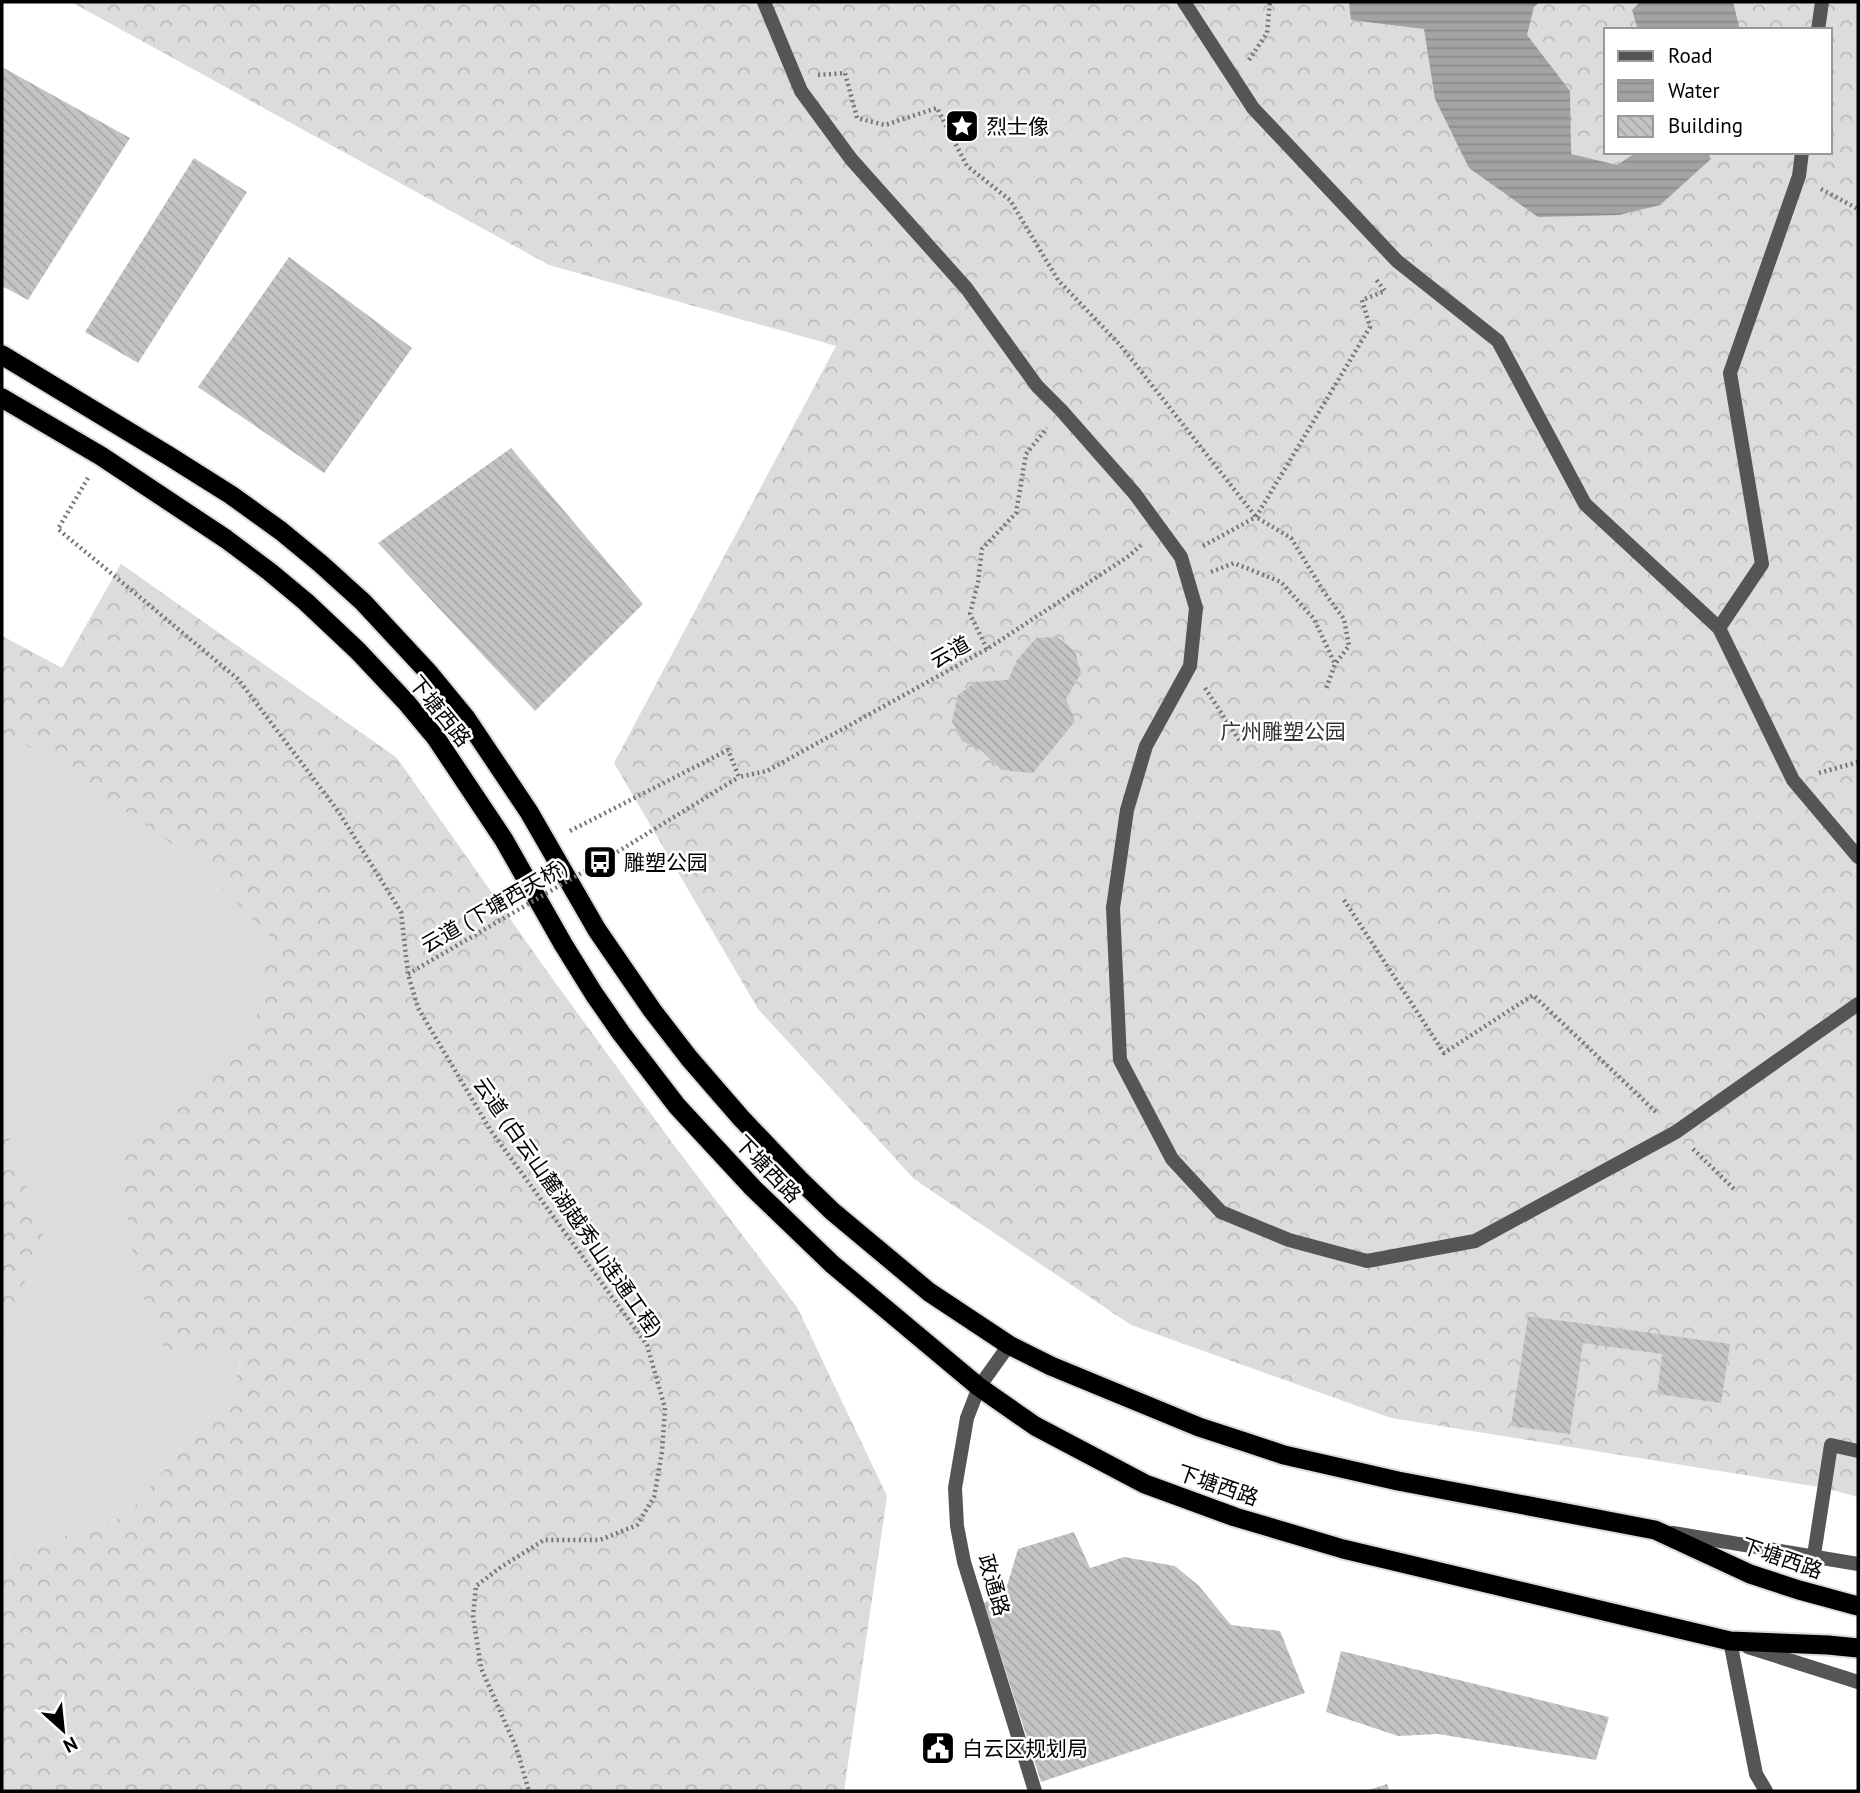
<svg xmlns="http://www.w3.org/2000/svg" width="1860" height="1793" font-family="'PT Sans','Noto Sans SC',sans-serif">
	<defs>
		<pattern id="forest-crowns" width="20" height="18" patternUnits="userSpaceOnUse" patternTransform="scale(1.75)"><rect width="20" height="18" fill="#dcdcdc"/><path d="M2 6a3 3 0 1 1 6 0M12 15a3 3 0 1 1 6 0" fill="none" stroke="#bbb"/></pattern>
		<pattern id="water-rules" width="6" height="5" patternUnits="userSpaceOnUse" patternTransform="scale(1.75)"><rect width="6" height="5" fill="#a3a3a3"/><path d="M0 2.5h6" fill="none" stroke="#8b8b8b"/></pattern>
		<pattern id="building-back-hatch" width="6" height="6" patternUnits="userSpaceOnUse" patternTransform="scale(1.75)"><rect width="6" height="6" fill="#c4c4c4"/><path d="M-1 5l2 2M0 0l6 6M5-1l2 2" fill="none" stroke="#a7a7a7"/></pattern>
	</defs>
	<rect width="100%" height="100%" fill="#fff"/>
	<path fill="#dcdcdc" d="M121 564 397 758 233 1388 126 1516 2 1557V636L62 668Z"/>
	<g fill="url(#forest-crowns)" fill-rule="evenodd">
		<path d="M71 2H1858V1497L1825 1488 1391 1418 1131 1325 914 1179 758 1009 614 763 836 346 549 265ZM1606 30H1830V152H1606Z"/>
		<path d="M121 564 397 758 549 974 673 1144 797 1307 887 1496 844 1791H2V1557L126 1516 233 1388 241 1359 166 1352 137 1281 118 1154 169 1114 255 1027 270 936 192 858 46 755 2 733V636L62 668Z"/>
		<path d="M2 1115 43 1238 2 1336Z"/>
	</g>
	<g fill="url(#water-rules)">
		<path d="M1349 2H1540L1534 7 1527 35 1570 91 1571 154 1617 165 1637 152H1707L1711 159 1660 205 1619 215 1538 217 1469 168 1435 99 1424 29 1351 20Z"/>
		<path d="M1640 2H1733L1740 30H1638L1632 10Z"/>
	</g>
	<g fill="url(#building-back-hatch)">
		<path d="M2 67 130 138 28 300 2 286Z"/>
		<path d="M194 158 247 192 138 363 85 332Z"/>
		<path d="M289 257 412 348 324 473 198 387Z"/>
		<path d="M511 448 643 604 535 711 378 543Z"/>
		<path d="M1057 637 1075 651 1081 673 1066 699 1075 721 1033 773 1002 770 981 750 962 741 952 721 958 695 975 682 1008 680 1017 660 1036 638Z"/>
		<path d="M1528 1316 1730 1344 1721 1403 1657 1394 1662 1354 1583 1343 1570 1434 1511 1426Z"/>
		<path d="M1074 1532 1090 1568 1124 1557 1175 1566 1199 1586 1231 1625 1280 1631 1305 1693 1041 1782 984 1603 1007 1586 1018 1549Z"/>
		<path d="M1341 1651 1609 1717 1596 1760 1438 1734 1398 1736 1326 1712Z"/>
		<path d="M1387 1784 1389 1791H1365Z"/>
	</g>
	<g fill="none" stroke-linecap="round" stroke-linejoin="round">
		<g stroke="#dbdbdb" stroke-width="23">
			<g id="trunk">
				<path d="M2 355 169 456 231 495 281 531 321 564 363 602 429 673 466 718 529 812 597 930 652 1010 689 1058 741 1118 799 1179 832 1211 929 1292 1009 1345 1051 1366 1199 1427 1245 1442 1284 1455 1398 1481 1655 1530 1750 1574 1799 1590 1858 1606"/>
				<path d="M2 398 101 456 226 539 270 572 306 602 358 651 406 702 436 738 504 840 563 944 594 994 621 1033 677 1106 753 1188 832 1264 979 1387 1035 1426 1145 1484 1235 1517 1343 1549 1730 1641 1828 1645 1858 1648"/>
			</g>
		</g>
		<g stroke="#777" stroke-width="4.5" stroke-dasharray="2 3.5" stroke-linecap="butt">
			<path d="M1249 60 1267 33 1270 2"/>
			<path d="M818 75 845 73 857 118 885 125 937 108 967 166 1010 200 1058 280 1121 346 1256 517 1291 538 1324 592 1344 619 1349 646 1335 664"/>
			<path d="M1821 189 1858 209"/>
			<path d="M88 478 58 529 238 679 338 811 401 912 408 974 418 1008 491 1131 647 1345 665 1408 662 1452 654 1497 637 1525 600 1540H544L501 1567 476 1586 473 1616 481 1668 516 1747 529 1791"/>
			<path d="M1203 546 1256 517 1370 327 1362 300 1385 291 1375 278"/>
			<path d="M1211 572 1234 563 1281 582 1314 619 1335 664 1326 689"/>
			<path d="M987 649 970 614 978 582 982 549 1016 513 1026 454 1047 428"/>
			<path d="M1205 688 1241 743"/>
			<path d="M1819 773 1858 762"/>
			<path d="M570 831 728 750 739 777 767 771 987 649 1129 556 1141 545"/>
			<path d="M1344 900 1444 1053 1533 995 1657 1113"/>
			<path d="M1693 1149 1735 1190"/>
		</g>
		<g stroke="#555" stroke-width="14">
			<path d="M1814 1555 1831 1445 1858 1451"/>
			<path d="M1730 1641 1756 1774 1766 1791"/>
		</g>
		<g stroke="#555" stroke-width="14">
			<path d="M764 2 801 91 851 159 967 289 1037 386 1061 410 1135 494 1181 557 1196 608 1190 666 1146 746 1127 810 1113 908 1120 1060 1172 1159 1221 1212 1289 1240 1367 1261 1475 1241 1676 1132 1858 1004"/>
			<path d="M1184 2 1253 108 1397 261 1498 341 1585 504 1719 628 1793 780 1858 857"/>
			<path d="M1818 30 1822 2"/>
			<path d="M1719 628 1762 564 1730 373 1799 176 1802 152"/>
		</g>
		<g stroke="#555" stroke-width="14">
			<path d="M1009 1345 979 1387 967 1418 955 1488 957 1526 964 1562 1035 1791"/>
			<path d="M1673 1533 1858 1564"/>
			<path d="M1748 1647 1858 1682"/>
		</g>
		<use href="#trunk" stroke="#000" stroke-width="19"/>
		<path stroke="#777" stroke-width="4.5" stroke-dasharray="2 3.5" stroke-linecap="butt" d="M408 974 614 854 739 777"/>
	</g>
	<defs>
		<g id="sight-square" transform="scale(1.75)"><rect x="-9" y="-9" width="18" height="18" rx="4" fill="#000" stroke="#fff"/><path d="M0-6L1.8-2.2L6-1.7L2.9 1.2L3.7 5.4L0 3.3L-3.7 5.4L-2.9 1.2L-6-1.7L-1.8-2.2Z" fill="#fff"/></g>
		<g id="bus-square" transform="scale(1.75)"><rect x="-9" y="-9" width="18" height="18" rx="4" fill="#000" stroke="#fff"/><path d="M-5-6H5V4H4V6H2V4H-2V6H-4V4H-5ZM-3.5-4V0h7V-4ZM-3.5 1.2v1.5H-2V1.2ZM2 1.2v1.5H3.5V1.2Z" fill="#fff"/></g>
		<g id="civic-square" transform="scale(1.75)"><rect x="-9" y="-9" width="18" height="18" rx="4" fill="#000" stroke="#fff"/><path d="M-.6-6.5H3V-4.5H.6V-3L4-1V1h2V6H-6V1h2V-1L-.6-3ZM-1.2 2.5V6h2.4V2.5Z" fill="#fff"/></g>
	</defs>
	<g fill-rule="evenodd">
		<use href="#sight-square" x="962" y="126"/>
		<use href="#bus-square" x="600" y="862"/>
		<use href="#civic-square" x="938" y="1748"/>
	</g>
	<g text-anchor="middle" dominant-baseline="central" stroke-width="5" stroke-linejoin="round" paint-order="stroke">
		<g font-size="21" fill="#000" stroke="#fff" text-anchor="start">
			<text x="986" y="126">烈士像</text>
			<text x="624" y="862">雕塑公园</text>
			<text x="962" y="1748">白云区规划局</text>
		</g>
		<g font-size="21" fill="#000" stroke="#fff">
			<text transform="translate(950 652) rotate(-29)">云道</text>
			<text transform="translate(440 711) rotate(51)">下塘西路</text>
			<text transform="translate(494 906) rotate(-30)">云道 (下塘西天桥)</text>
			<text transform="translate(768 1169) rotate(46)">下塘西路</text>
			<text transform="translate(568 1207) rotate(55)">云道 (白云山麓湖越秀山连通工程)</text>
			<text transform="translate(1218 1485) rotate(19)">下塘西路</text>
			<text transform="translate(1782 1558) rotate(19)">下塘西路</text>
			<text transform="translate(994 1585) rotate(74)">政通路</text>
		</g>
		<g font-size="21" fill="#333" stroke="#fff">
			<text x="1283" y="731">广州雕塑公园</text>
		</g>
	</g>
	<rect width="1860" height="1793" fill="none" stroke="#000000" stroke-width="7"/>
	<rect x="1604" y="28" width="228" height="126" fill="#ffffff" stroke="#999999" stroke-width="2"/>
	<rect x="1618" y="51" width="35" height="10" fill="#555555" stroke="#999999" stroke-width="2"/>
	<text x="1668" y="63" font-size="21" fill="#000000">Road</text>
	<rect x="1618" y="80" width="35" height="21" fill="url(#water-rules)" stroke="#999999" stroke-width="2"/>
	<text x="1668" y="98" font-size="21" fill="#000000">Water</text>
	<rect x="1618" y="116" width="35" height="21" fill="url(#building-back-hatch)" stroke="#999999" stroke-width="2"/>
	<text x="1668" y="133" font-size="21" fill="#000000">Building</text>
	<g transform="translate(63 1730) rotate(153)" stroke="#ffffff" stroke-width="5" paint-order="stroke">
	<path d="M0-5L12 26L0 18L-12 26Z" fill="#000000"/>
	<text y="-10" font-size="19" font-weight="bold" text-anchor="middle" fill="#000000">N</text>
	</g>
</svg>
